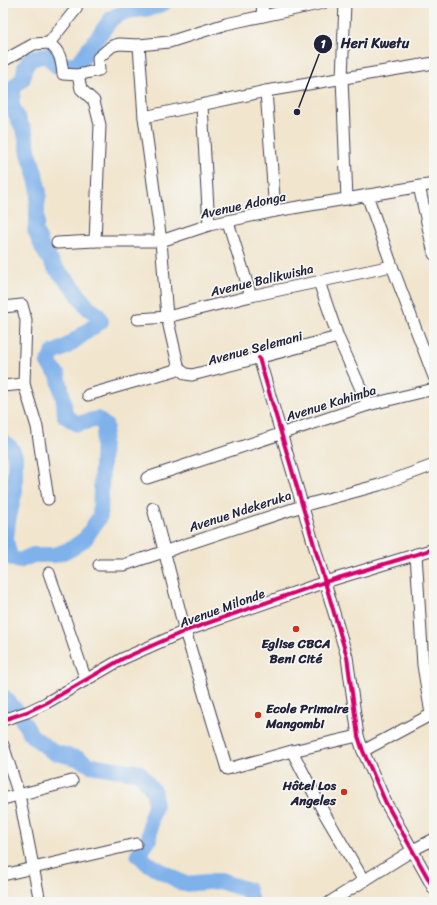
<svg xmlns="http://www.w3.org/2000/svg" width="437" height="905" font-family="Sriracha,sans-serif">
	<rect width="100%" height="100%" fill="#f6f6f2"/>
	<filter id="ink" filterUnits="userSpaceOnUse"><feTurbulence type="fractalNoise" baseFrequency=".025" numOctaves="2"/><feDisplacementMap in="SourceGraphic" scale="8" xChannelSelector="R" yChannelSelector="G"/><feConvolveMatrix kernelMatrix="1 2 1 2 8 2 1 2 1" color-interpolation-filters="sRGB"/></filter>
	<filter id="wash" filterUnits="userSpaceOnUse"><feTurbulence type="fractalNoise" baseFrequency=".012" numOctaves="4" result="noise"/><feDisplacementMap in="SourceGraphic" scale="16" xChannelSelector="R" yChannelSelector="G"/><feGaussianBlur stdDeviation="0.9" result="paint"/><feColorMatrix in="noise" values="0 0 0 0 0 0 0 0 0 0 0 0 0 0 0 0 0 1.4 0 .05"/><feComposite in="paint" operator="in"/></filter>
	<g filter="url(#wash)">
		<rect width="100%" height="100%" fill="#f1e5cd"/>
		<g fill="none" stroke-linecap="round" stroke-linejoin="round">
			<g stroke="#7fb1eb" stroke-width="16">
				<path d="M3 441 11 448 15 456V490L8 521 6 540 10 557 19 561 33 555H55L71 549 85 539 100 516 103 440 106 426 97 419 78 424 65 416 64 402 58 375 48 363 53 353 66 347 101 321 97 314 88 308 73 287 55 268 43 249 35 230 37 221V205L39 192 34 169 29 154 25 133 11 104 14 87 23 78 25 67 31 59 46 55 57 66 70 65 79 62 112 18 127 11 151 8 164 3"/>
				<path d="M3 696 17 711 31 735 53 752 80 759 90 765 140 773 154 792 155 806 151 818 149 839 138 854 147 863 184 884 219 881 248 890 251 902"/>
			</g>
		</g>
	</g>
	<g filter="url(#ink)">
		<g fill="none" stroke-linecap="round" stroke-linejoin="round">
			<g stroke="#413f51" stroke-width="13">
				<g id="minor">
					<path d="M345 3 342 78 347 199"/>
					<path d="M262 16 263 3"/>
					<path d="M49 43 76 9 77 3"/>
					<path d="M3 61 34 44 49 43C61 53 61 59 63 74L78 75 99 70 98 58 112 46 119 44 139 45 169 42 226 24 323 3"/>
					<path d="M78 75 81 89 94 101 100 125 95 241"/>
					<path d="M266 91 275 211"/>
					<path d="M202 106 209 225"/>
					<path d="M144 117 266 91 434 63"/>
					<path d="M419 186 434 254"/>
					<path d="M367 195 392 266 434 377"/>
					<path d="M228 222 251 296"/>
					<path d="M57 243 95 241H161L209 225 275 211 434 184"/>
					<path d="M319 282 338 337 368 405"/>
					<path d="M3 307 22 305 26 320 24 384 37 427 48 499"/>
					<path d="M138 319 167 317 251 296 392 266"/>
					<path d="M259 358 347 657 358 736 363 751 386 803 434 889"/>
					<path d="M179 369 186 374 192 375 338 337"/>
					<path d="M3 386 24 384"/>
					<path d="M88 395 179 369 167 317 161 241 144 117 139 45"/>
					<path d="M147 478 368 405 434 389"/>
					<path d="M153 508 185 631 227 769 292 751 358 736"/>
					<path d="M416 554 423 665 431 714"/>
					<path d="M99 565H124L302 506 379 485 434 465"/>
					<path d="M49 573 86 680"/>
					<path d="M3 720 27 712 46 703 122 659 185 631 325 582 434 549"/>
					<path d="M3 745 19 795 40 902"/>
					<path d="M292 751 323 811 364 881"/>
					<path d="M363 751 434 713"/>
					<path d="M3 799 72 781"/>
					<path d="M3 875 136 844"/>
					<path d="M330 902 413 850 434 839"/>
				</g>
			</g>
			<use href="#minor" stroke="#fff" stroke-width="11"/>
			<g stroke="#f6f6f2" stroke-width="6">
				<g id="cycleway">
					<path d="M259 358 347 657 358 736 363 751 386 803 434 889"/>
					<path d="M3 720 27 712 46 703 122 659 185 631 325 582 434 549"/>
				</g>
			</g>
			<use href="#cycleway" stroke="#d6006c" stroke-width="4"/>
		</g>
	</g>
	<g fill="#c8321e" stroke="#f6f6f2" stroke-width="1.5">
		<circle cx="296" cy="629" r="4"/>
		<circle cx="258" cy="715" r="4"/>
		<circle cx="344" cy="792" r="4"/>
	</g>
	<g text-anchor="middle" dominant-baseline="central" stroke-width="3.5" stroke-linejoin="round" paint-order="stroke">
		<g font-size="13" fill="#22223b" stroke="#f6f6f2">
			<text transform="translate(243 205) rotate(-12)">Avenue Adonga</text>
			<text transform="translate(262 280) rotate(-13)">Avenue Balikwisha</text>
			<text transform="translate(255 348) rotate(-15)">Avenue Selemani</text>
			<text transform="translate(331 403) rotate(-17)">Avenue Kahimba</text>
			<text transform="translate(240 511) rotate(-18)">Avenue Ndekeruka</text>
			<text transform="translate(222 608) rotate(-20)">Avenue Milonde</text>
		</g>
		<g font-size="13" font-weight="bold" fill="#22223b" stroke="#f6f6f2">
			<text x="296" y="643">Eglise CBCA<tspan x="296" dy="15">Beni Cité</tspan></text>
			<text x="266" y="708" text-anchor="start">Ecole Primaire<tspan x="266" dy="15">Mangombi</tspan></text>
			<text x="336" y="785" text-anchor="end">Hôtel Los<tspan x="336" dy="15">Angeles</tspan></text>
		</g>
	</g>
	<path fill="none" stroke="#22223b" stroke-width="1.5" d="M297 112L323 44"/>
	<g fill="#22223b" stroke="#f6f6f2" stroke-width="1.5">
		<circle cx="297" cy="112" r="4"/>
		<circle cx="323" cy="44" r="10"/>
	</g>
	<g font-size="12" text-anchor="middle" font-weight="bold" fill="#fff">
		<text x="323" y="48">1</text>
	</g>
	<g font-size="14" text-anchor="middle" font-weight="bold" fill="#22223b" stroke="#f6f6f2" stroke-width="3.5" stroke-linejoin="round" paint-order="stroke">
		<text x="375" y="48">Heri Kwetu</text>
	</g>
	<rect width="437" height="905" fill="none" stroke="#f6f6f2" stroke-width="16"/>
</svg>
